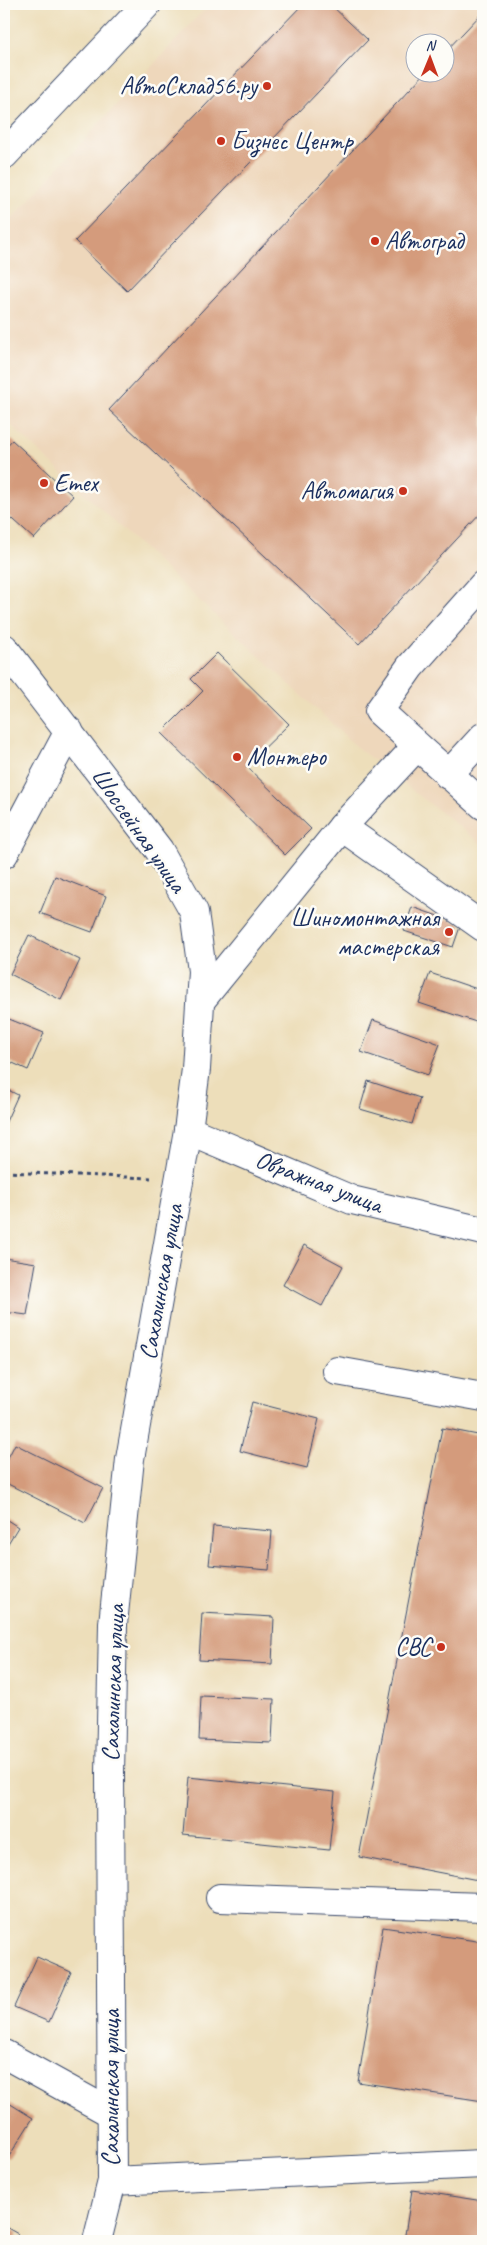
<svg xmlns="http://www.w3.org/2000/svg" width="487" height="2245" font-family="Caveat,sans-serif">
	<rect width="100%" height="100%" fill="#fdfcf7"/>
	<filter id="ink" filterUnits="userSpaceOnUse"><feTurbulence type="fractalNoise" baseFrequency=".02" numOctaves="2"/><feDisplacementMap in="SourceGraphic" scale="10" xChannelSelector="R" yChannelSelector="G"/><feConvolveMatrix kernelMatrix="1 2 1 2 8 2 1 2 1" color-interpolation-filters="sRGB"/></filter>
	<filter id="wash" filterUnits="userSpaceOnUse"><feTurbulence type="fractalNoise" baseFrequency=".0096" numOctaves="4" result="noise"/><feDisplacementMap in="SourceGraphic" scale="20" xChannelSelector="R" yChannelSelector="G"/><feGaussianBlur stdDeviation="1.12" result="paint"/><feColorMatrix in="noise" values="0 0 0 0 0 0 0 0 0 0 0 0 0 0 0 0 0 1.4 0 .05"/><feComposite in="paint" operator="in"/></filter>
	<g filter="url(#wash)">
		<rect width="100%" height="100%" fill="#eddeba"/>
		<path fill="#eed7bb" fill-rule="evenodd" d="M209 4H483V845L358 748 4 419V227ZM414 42H444V72H414Z"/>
		<g id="blocks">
			<g fill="#d49b7c">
				<path d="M303 4H330L368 40 127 291 75 241Z"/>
				<path d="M483 12V511L359 644 109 410 426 72H444V53Z"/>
				<path d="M12 440 73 496 34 539 4 512V449Z"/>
				<path d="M217 653 289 724 246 766 311 829 285 855 161 733 203 691 191 679Z"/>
				<path d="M55 876 106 896 92 932 40 913Z"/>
				<path d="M412 907 461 924 453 947 404 931Z"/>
				<path d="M29 935 80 960 61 1000 10 974Z"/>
				<path d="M430 973 483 991V1001L476 1022 419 1003Z"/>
				<path d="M4 1017 44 1033 28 1070 4 1059Z"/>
				<path d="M373 1020 440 1044 428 1075 361 1052Z"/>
				<path d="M368 1081 420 1098 412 1124 360 1109Z"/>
				<path d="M4 1088 18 1095 4 1126Z"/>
				<path d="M304 1245 343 1266 322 1306 283 1285Z"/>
				<path d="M4 1258 36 1263 27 1315 4 1312Z"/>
				<path d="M252 1402 319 1419 307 1468 240 1451Z"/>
				<path d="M442 1428 483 1436V1881L359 1857Z"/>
				<path d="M15 1444 103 1488 85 1523 4 1482V1466Z"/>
				<path d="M4 1518 18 1527 4 1550Z"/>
				<path d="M213 1526 272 1531 269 1570 209 1565Z"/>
				<path d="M202 1613 274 1617 272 1664 199 1660Z"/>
				<path d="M201 1696 274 1699 272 1743 199 1740Z"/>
				<path d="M188 1777 335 1792 329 1850 183 1835Z"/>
				<path d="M383 1927 483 1942V2101L358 2082Z"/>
				<path d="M37 1957 71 1972 49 2022 14 2007Z"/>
				<path d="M4 2100 33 2118 8 2158 4 2156Z"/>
				<path d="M412 2190 483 2201V2241H404Z"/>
				<path d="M4 2226 18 2234 14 2241H4Z"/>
			</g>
		</g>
	</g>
	<g filter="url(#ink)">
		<use href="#blocks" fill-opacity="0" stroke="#3a496c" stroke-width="1"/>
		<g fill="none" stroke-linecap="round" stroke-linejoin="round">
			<g stroke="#3a496c" stroke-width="30">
				<g id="minor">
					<path d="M4 155 147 4"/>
					<path d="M483 585 410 667 379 711 483 805"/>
					<path d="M4 648 159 850 194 912 202 971 196 1069 188 1130 130 1459 113 1624 110 1774 112 2181 97 2241"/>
					<path d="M448 775 483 737"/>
					<path d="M342 827 483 927"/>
					<path d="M4 854 69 731"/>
					<path d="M202 999 342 827 417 746"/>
					<path d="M188 1130 352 1200 483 1231"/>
					<path d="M337 1371 483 1397"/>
					<path d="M220 1898 483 1907"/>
					<path d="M4 2054 111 2113"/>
					<path d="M112 2181 483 2164"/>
				</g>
			</g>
			<path stroke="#3a496c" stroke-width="3" stroke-dasharray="4 4" stroke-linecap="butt" d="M4 1172 151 1178"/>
			<use href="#minor" stroke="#fff" stroke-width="28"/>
		</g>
	</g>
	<g fill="#c8321e" stroke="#fdfcf7" stroke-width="2">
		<circle cx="267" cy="86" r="5"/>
		<circle cx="221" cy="141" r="5"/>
		<circle cx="375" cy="241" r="5"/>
		<circle cx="44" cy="483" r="5"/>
		<circle cx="403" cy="491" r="5"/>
		<circle cx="237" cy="757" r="5"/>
		<circle cx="449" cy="932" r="5"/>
		<circle cx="441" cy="1647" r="5"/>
	</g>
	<g text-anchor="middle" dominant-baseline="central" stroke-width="5" stroke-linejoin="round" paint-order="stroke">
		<g font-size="25" fill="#1b2f5e" stroke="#fdfcf7" text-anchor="end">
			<text x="257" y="86">АвтоСклад56.ру</text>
			<text x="231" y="141" text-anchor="start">Бизнес Центр</text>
			<text x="385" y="241" text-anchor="start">Автоград</text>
			<text x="54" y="483" text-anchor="start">Emex</text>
			<text x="393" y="491">Автомагия</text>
			<text x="247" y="757" text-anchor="start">Монтеро</text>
			<text x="439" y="918">Шиномонтажная<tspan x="439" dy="29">мастерская</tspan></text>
			<text x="431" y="1647">СВС</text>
		</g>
		<g font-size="25" fill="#1b2f5e" stroke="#fdfcf7">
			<text transform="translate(139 830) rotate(55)">Шоссейная улица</text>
			<text transform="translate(319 1182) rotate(21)">Овражная улица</text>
			<text transform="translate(161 1282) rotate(-80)">Сахалинская улица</text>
			<text transform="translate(113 1683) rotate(-88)">Сахалинская улица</text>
			<text transform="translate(111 2088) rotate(-90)">Сахалинская улица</text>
		</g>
	</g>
	<rect width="487" height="2245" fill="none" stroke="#fdfcf7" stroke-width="20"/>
	<g transform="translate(430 58) rotate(1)"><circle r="24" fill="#fdfcf7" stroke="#a3aaba"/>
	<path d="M0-4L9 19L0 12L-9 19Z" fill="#c8321e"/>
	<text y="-8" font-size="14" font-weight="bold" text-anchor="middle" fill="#1b2f5e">N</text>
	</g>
</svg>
